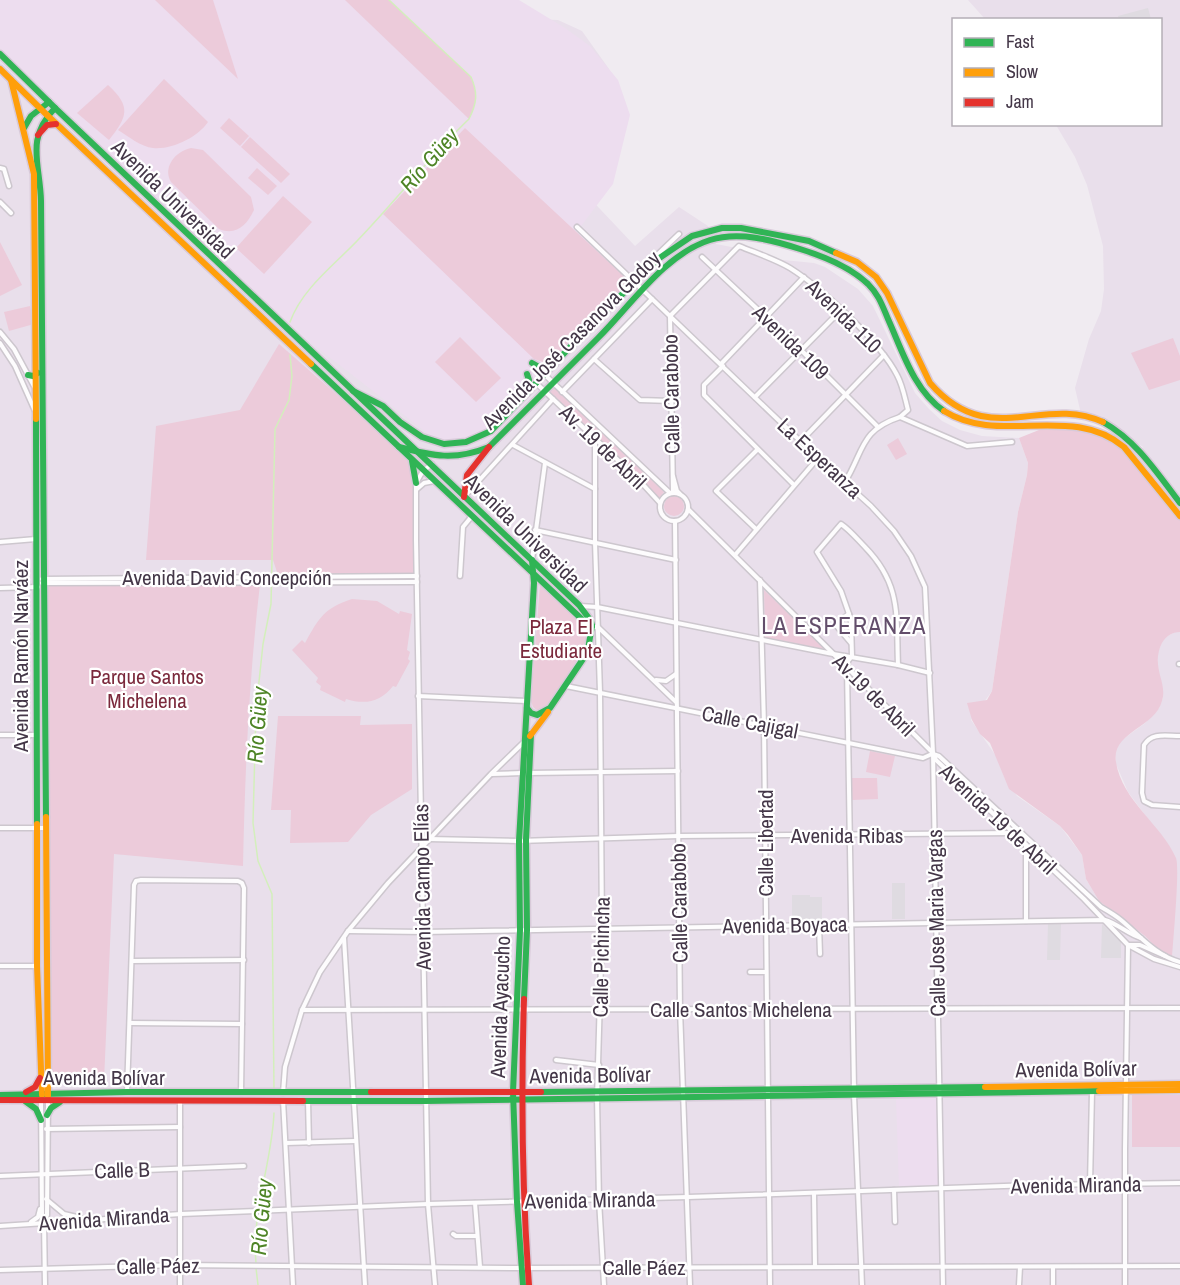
<svg xmlns="http://www.w3.org/2000/svg" width="1180" height="1285" font-family="'Archivo Narrow',sans-serif">
	<rect width="100%" height="100%" fill="#f0ebf1"/>
	<g fill="#e9dfeb">
		<path d="M0 0 558 20 582 31 609 69 616 87 565 172 635 246 679 207 708 226 716 244 747 250 773 259 814 263 825 267 858 289 873 306 915 393 929 409 942 421 960 430 982 436 1019 438 1028 463 1027 475 1018 512 992 691 971 720 996 756 1005 779 1017 796 1060 826 1082 855 1086 879 1099 901 1145 936 1163 955 1165 842 1128 792 1116 764 1115 750 1119 742 1144 724 1159 708 1163 698 1157 666 1158 652 1164 638 1175 632H1180V1285H0Z"/>
		<path d="M968 0H1180V545L1123 475 1143 447 1109 424 1081 414 1075 388 1089 339 1101 311 1104 289 1103 246 1087 185 1075 157 1056 125 1160 124V20L985 19Z"/>
	</g>
	<g fill="#edddef">
		<path d="M0 0H519L565 28 590 46 618 80 630 115 613 184 578 230 633 282 489 428 476 435 461 440H446L431 436 306 339 110 154 0 48Z"/>
		<path d="M938 1097 940 1186 899 1187 896 1098Z"/>
	</g>
	<g fill="#eccbda">
		<path d="M155 0H213L238 79Z"/>
		<path d="M345 0H389L471 77C478 93 477 103 469 119Z"/>
		<path d="M164 79 208 122C198 137 172 150 153 148 141 147 128 136 118 130Z"/>
		<path d="M108 85C132 107 127 117 109 140L77 113Z"/>
		<path d="M229 118 249 136 240 146 220 128Z"/>
		<path d="M465 128 630 282 577 333 553 360 543 362 534 359 383 214Z"/>
		<path d="M250 137 290 174 281 183 241 147Z"/>
		<path d="M191 148 203 150 251 197 254 210C247 225 236 236 219 229L171 182C162 167 176 151 191 148Z"/>
		<path d="M257 168 277 186 268 195 248 178Z"/>
		<path d="M283 196 312 222 264 274 236 248Z"/>
		<path d="M0 242 22 285 0 296Z"/>
		<path d="M30 306 34 324 9 331 4 312Z"/>
		<path d="M460 337 501 378 476 402 435 362Z"/>
		<path d="M1173 338 1180 356V380L1149 390 1131 353Z"/>
		<path d="M279 344 414 462 415 580 279 578 273 560H146L156 426 240 410Z"/>
		<path d="M553 386 664 492 659 498 547 392Z"/>
		<path d="M1084 427 1119 442 1180 515V632C1172 632 1166 636 1162 643 1150 667 1168 682 1162 701 1155 728 1111 732 1116 762 1122 801 1162 825 1176 858 1180 868 1173 942 1172 958L1163 955 1145 936 1099 901 1086 879 1082 855 1068 835 1060 826 1009 789 990 743 980 734 972 720 967 703 987 700 992 691 1018 512 1027 475 1028 463 1019 438 1044 428Z"/>
		<path d="M898 438 907 454 896 460 887 445Z"/>
		<circle cx="674" cy="506" r="10"/>
		<path d="M260 584C249 678 245 771 243 866L114 854 104 1081 48 1082 50 909 43 586Z"/>
		<path d="M540 584 588 628V636C582 652 554 707 538 711L533 707 531 701Z"/>
		<path d="M764 590 827 651 765 638Z"/>
		<path d="M352 599 377 601 399 614 400 611 412 614 407 650 410 652 408 659 410 661 396 687 393 686C381 702 365 705 346 699L345 702 320 690 321 686 316 682 318 678 292 650 302 640 305 643C319 618 324 608 352 599Z"/>
		<path d="M278 716H361L360 725 412 724V789L371 815 348 842 290 843 291 810H271Z"/>
		<path d="M870 751 895 756 890 777 866 772Z"/>
		<path d="M852 778H877L878 799 852 800Z"/>
		<rect x="1132" y="1095" width="48" height="52"/>
	</g>
	<g fill="#dfdbe1">
		<path d="M1148 8 1151 19H1119L1118 16Z"/>
		<rect x="892" y="883" width="13" height="36"/>
		<path d="M792 895H810V897H822V921L792 922Z"/>
		<path d="M1048 923H1061L1060 960H1047Z"/>
		<path d="M1102 924 1121 941V958H1101Z"/>
	</g>
	<g fill="none" stroke-linecap="round" stroke-linejoin="round">
		<g stroke="#d3efbc" stroke-width="1.5">
			<path d="M290 322C302 289 333 266 357 241 395 202 429 157 469 119 477 103 478 93 471 77L389 0"/>
			<path d="M274 1090 272 894 258 861 253 823 256 710 263 644 271 604 275 429 289 400 292 376 290 355"/>
			<path d="M256 1263C251 1213 272 1163 274 1113"/>
			<path d="M256 1268 258 1285"/>
		</g>
		<g stroke="#cdc7ce" stroke-width="7">
			<g id="street">
				<path d="M0 168 4 169 9 186"/>
				<path d="M0 202 11 213"/>
				<path d="M577 227 818 458 871 506 894 531 911 556 925 587 933 753 943 1285"/>
				<path d="M702 257 802 351 878 427"/>
				<path d="M632 279 679 234"/>
				<path d="M0 332 14 349 35 388"/>
				<path d="M0 343 15 366 35 411"/>
				<path d="M594 359 640 400 671 401"/>
				<path d="M721 364 804 277"/>
				<path d="M723 366 704 385V395L793 484"/>
				<path d="M545 375 670 493"/>
				<path d="M537 384 638 479 660 503"/>
				<path d="M562 392 652 299"/>
				<path d="M755 397 841 310"/>
				<path d="M595 438V542L600 692 602 929 597 1098 599 1200 604 1285"/>
				<path d="M801 441 884 355"/>
				<path d="M513 445 595 489"/>
				<path d="M432 464 423 471 416 483V540L428 1204 435 1285"/>
				<path d="M673 476 677 491 680 494"/>
				<path d="M845 482C864 451 860 430 900 417L967 446 1012 442"/>
				<path d="M417 489 424 483 434 481"/>
				<circle cx="674" cy="507" r="14"/>
				<path d="M673 493 670 316 739 246C756 253 775 259 790 268 822 288 880 342 897 375 903 386 905 399 908 410L900 417"/>
				<path d="M465 496 553 399"/>
				<path d="M688 509 933 753 936 760 1084 899 1128 945 1154 959 1180 967"/>
				<path d="M675 521 680 1009 690 1285"/>
				<path d="M756 529 716 491 757 450"/>
				<path d="M535 530 676 560"/>
				<path d="M0 542 36 539"/>
				<path d="M735 555 818 458"/>
				<path d="M532 560 545 463"/>
				<path d="M460 576 463 527 472 516"/>
				<path d="M42 579 417 576"/>
				<path d="M760 580 764 725 770 1285"/>
				<path d="M42 583 417 582"/>
				<path d="M0 588 38 587"/>
				<path d="M580 606 597 607 833 654 898 665 930 673"/>
				<path d="M849 614 835 624 851 643"/>
				<path d="M592 626 599 628 676 702"/>
				<path d="M1179 664H1180"/>
				<path d="M656 680 666 681 676 674"/>
				<path d="M566 686 923 758 932 754"/>
				<path d="M418 696 527 701"/>
				<path d="M0 735H37"/>
				<path d="M1180 736C1166 736 1152 732 1144 745L1142 793 1144 801 1152 805 1180 807"/>
				<path d="M933 754 939 756 1101 907C1108 911 1115 915 1121 920 1139 935 1156 956 1180 962"/>
				<path d="M529 773 678 771"/>
				<path d="M492 774 522 773"/>
				<path d="M0 828H46"/>
				<path d="M429 839 519 841 678 836 1013 833"/>
				<path d="M1026 845V921"/>
				<path d="M819 925 820 954"/>
				<path d="M348 931 423 932 1105 920C1118 924 1128 934 1141 938"/>
				<path d="M344 938 365 1285"/>
				<path d="M132 961 244 960"/>
				<path d="M0 966H37"/>
				<path d="M750 972H766"/>
				<path d="M302 1010 1180 1008"/>
				<path d="M130 1023 242 1024"/>
				<path d="M556 1060 599 1065"/>
				<path d="M854 1089 847 669 848 661 852 656 851 622 849 614 841 591 817 552 841 524C850 530 857 539 865 547 902 585 896 616 898 665"/>
				<path d="M127 1092 134 885 136 881 141 880 238 881 242 883 244 888 241 1093"/>
				<path d="M283 1093 285 1067 302 1010 320 972 348 931 388 883 491 774 525 741"/>
				<path d="M854 1095 862 1285"/>
				<path d="M41 1100 42 1216 44 1221"/>
				<path d="M283 1100 293 1285"/>
				<path d="M308 1101 309 1143"/>
				<path d="M46 1129 180 1127"/>
				<path d="M286 1143 355 1141"/>
				<path d="M0 1176 244 1166"/>
				<path d="M1090 1184 1092 1092"/>
				<path d="M894 1190 895 1222"/>
				<path d="M814 1193 815 1266"/>
				<path d="M46 1199 64 1214 81 1218"/>
				<path d="M475 1203 480 1267"/>
				<path d="M31 1222 38 1217 40 1209"/>
				<path d="M0 1226 181 1214 428 1204 688 1197 1036 1185 1180 1183"/>
				<path d="M453 1234 456 1236H477"/>
				<path d="M0 1270 180 1265 521 1268 1180 1266"/>
				<path d="M45 1285 44 1222 47 1215 48 1100"/>
				<path d="M180 1285V1100"/>
				<path d="M1019 1285 1020 1267"/>
				<path d="M1053 1285V1267"/>
				<path d="M1125 1285V1150L1128 945H1140L1165 956"/>
			</g>
		</g>
		<g stroke="#d8cad9" stroke-width="9">
			<g id="fast">
				<path d="M0 54 55 108C25 139 40 163 41 201L46 817"/>
				<path d="M55 108 579 605 591 621 592 626"/>
				<path d="M24 128 31 116 49 102"/>
				<path d="M532 363 541 368 555 364"/>
				<path d="M311 364 588 625 592 626"/>
				<path d="M527 374 529 380 527 393"/>
				<path d="M28 375 33 376 38 373"/>
				<path d="M353 391 383 406 400 422 422 437 444 444 466 442 491 431 589 327 658 259 692 236 722 228H741L809 241 836 253"/>
				<path d="M36 419 37 824"/>
				<path d="M1103 422C1137 441 1157 473 1180 503"/>
				<path d="M399 447C433 456 455 461 489 447 525 411 562 374 598 338 631 305 665 254 710 240 739 231 772 240 800 249 823 256 850 267 868 284 879 295 882 305 888 319 902 350 914 391 944 411"/>
				<path d="M412 461 416 483"/>
				<path d="M527 708 531 713 537 715 550 708 583 659 588 649 592 626"/>
				<path d="M524 999 527 930 526 840 531 734"/>
				<path d="M541 1092 985 1087"/>
				<path d="M0 1095 127 1092H371"/>
				<path d="M25 1101 36 1109 41 1120"/>
				<path d="M303 1101H425L1099 1091"/>
				<path d="M47 1115 51 1108 60 1102"/>
				<path d="M523 1285 517 1202 513 1092 520 930 519 841 534 583 532 560"/>
			</g>
		</g>
		<g stroke="#d8cad9" stroke-width="9">
			<g id="slow">
				<path d="M0 69 47 115"/>
				<path d="M11 80 34 174 36 419"/>
				<path d="M47 115 311 364"/>
				<path d="M836 253 857 262 876 277 887 293 930 383C989 451 1041 394 1103 422"/>
				<path d="M944 411C1000 446 1071 403 1124 447L1180 516"/>
				<path d="M530 736 548 712"/>
				<path d="M46 817 48 1096"/>
				<path d="M37 824V966L42 1095"/>
				<path d="M985 1087 1180 1084"/>
				<path d="M1099 1091 1180 1090"/>
			</g>
		</g>
		<g stroke="#d8cad9" stroke-width="9">
			<g id="jam">
				<path d="M38 135 47 125 56 124"/>
				<path d="M464 497 467 475 489 447"/>
				<path d="M524 999C521 1095 522 1189 529 1285"/>
				<path d="M26 1092 35 1087 40 1078"/>
				<path d="M371 1092H541"/>
				<path d="M0 1100 303 1101"/>
			</g>
		</g>
		<use href="#street" stroke="#fdfcfd" stroke-width="4"/>
		<use href="#fast" stroke="#30b455" stroke-width="6"/>
		<use href="#slow" stroke="#ff9f0a" stroke-width="6"/>
		<use href="#jam" stroke="#e5322d" stroke-width="6"/>
	</g>
	<g text-anchor="middle" dominant-baseline="central" stroke-width="4.5" stroke-linejoin="round" paint-order="stroke">
		<g font-size="21" fill="#443748" stroke="#fff">
			<text transform="translate(173 199) rotate(44)">Avenida Universidad</text>
			<text transform="translate(844 316) rotate(44)">Avenida 110</text>
			<text transform="translate(571 340) rotate(-45)">Avenida José Casanova Godoy</text>
			<text transform="translate(791 342) rotate(44)">Avenida 109</text>
			<text transform="translate(671 394) rotate(-91)">Calle Carabobo</text>
			<text transform="translate(603 447) rotate(44)">Av. 19 de Abril</text>
			<text transform="translate(820 458) rotate(43)">La Esperanza</text>
			<text transform="translate(526 533) rotate(44)">Avenida Universidad</text>
			<text x="227" y="577">Avenida David Concepción</text>
			<text transform="translate(20 656) rotate(-90)">Avenida Ramón Narváez</text>
			<text transform="translate(874 695) rotate(45)">Av.19 de Abril</text>
			<text transform="translate(750 722) rotate(11)">Calle Cajigal</text>
			<text transform="translate(998 819) rotate(43)">Avenida 19 de Abril</text>
			<text x="847" y="835">Avenida Ribas</text>
			<text transform="translate(765 843) rotate(-90)">Calle Libertad</text>
			<text transform="translate(422 887) rotate(-91)">Avenida Campo Elías</text>
			<text transform="translate(679 903) rotate(-91)">Calle Carabobo</text>
			<text transform="translate(936 923) rotate(-91)">Calle Jose Maria Vargas</text>
			<text transform="translate(785 925) rotate(-1)">Avenida Boyaca</text>
			<text transform="translate(601 957) rotate(-89)">Calle Pichincha</text>
			<text transform="translate(500 1007) rotate(-88)">Avenida Ayacucho</text>
			<text x="741" y="1009">Calle Santos Michelena</text>
			<text transform="translate(1076 1069) rotate(-1)">Avenida Bolívar</text>
			<text transform="translate(590 1075) rotate(-1)">Avenida Bolívar</text>
			<text x="104" y="1077">Avenida Bolívar</text>
			<text transform="translate(122 1170) rotate(-2)">Calle B</text>
			<text transform="translate(1076 1185) rotate(-1)">Avenida Miranda</text>
			<text transform="translate(590 1200) rotate(-1)">Avenida Miranda</text>
			<text transform="translate(104 1219) rotate(-4)">Avenida Miranda</text>
			<text transform="translate(158 1266) rotate(-1)">Calle Páez</text>
			<text x="644" y="1267">Calle Páez</text>
		</g>
		<g font-size="21" fill="#7b293c" stroke="#fff">
			<text x="561" y="626">Plaza El<tspan x="561" dy="24">Estudiante</tspan></text>
			<text x="147" y="676">Parque Santos<tspan x="147" dy="24">Michelena</tspan></text>
		</g>
		<g font-size="22" font-style="italic" fill="#4e8426" stroke="#fff">
			<text transform="translate(429 160) rotate(-49)">Río Güey</text>
			<text transform="translate(257 725) rotate(-86)">Río Güey</text>
			<text transform="translate(261 1217) rotate(-85)">Río Güey</text>
		</g>
		<g font-size="24" letter-spacing="1.5" fill="#634e6b" stroke="#fff">
			<text x="844" y="625">LA ESPERANZA</text>
		</g>
	</g>
	<rect x="952" y="18" width="210" height="108" fill="#ffffff" stroke="#b4afb6" stroke-width="1.5"/>
	<rect x="964" y="38" width="30" height="9" fill="#30b455" stroke="#b4afb6" stroke-width="1.5"/>
	<text x="1006" y="48" font-size="18" fill="#443748">Fast</text>
	<rect x="964" y="68" width="30" height="9" fill="#ff9f0a" stroke="#b4afb6" stroke-width="1.5"/>
	<text x="1006" y="78" font-size="18" fill="#443748">Slow</text>
	<rect x="964" y="98" width="30" height="9" fill="#e5322d" stroke="#b4afb6" stroke-width="1.5"/>
	<text x="1006" y="108" font-size="18" fill="#443748">Jam</text>
</svg>
